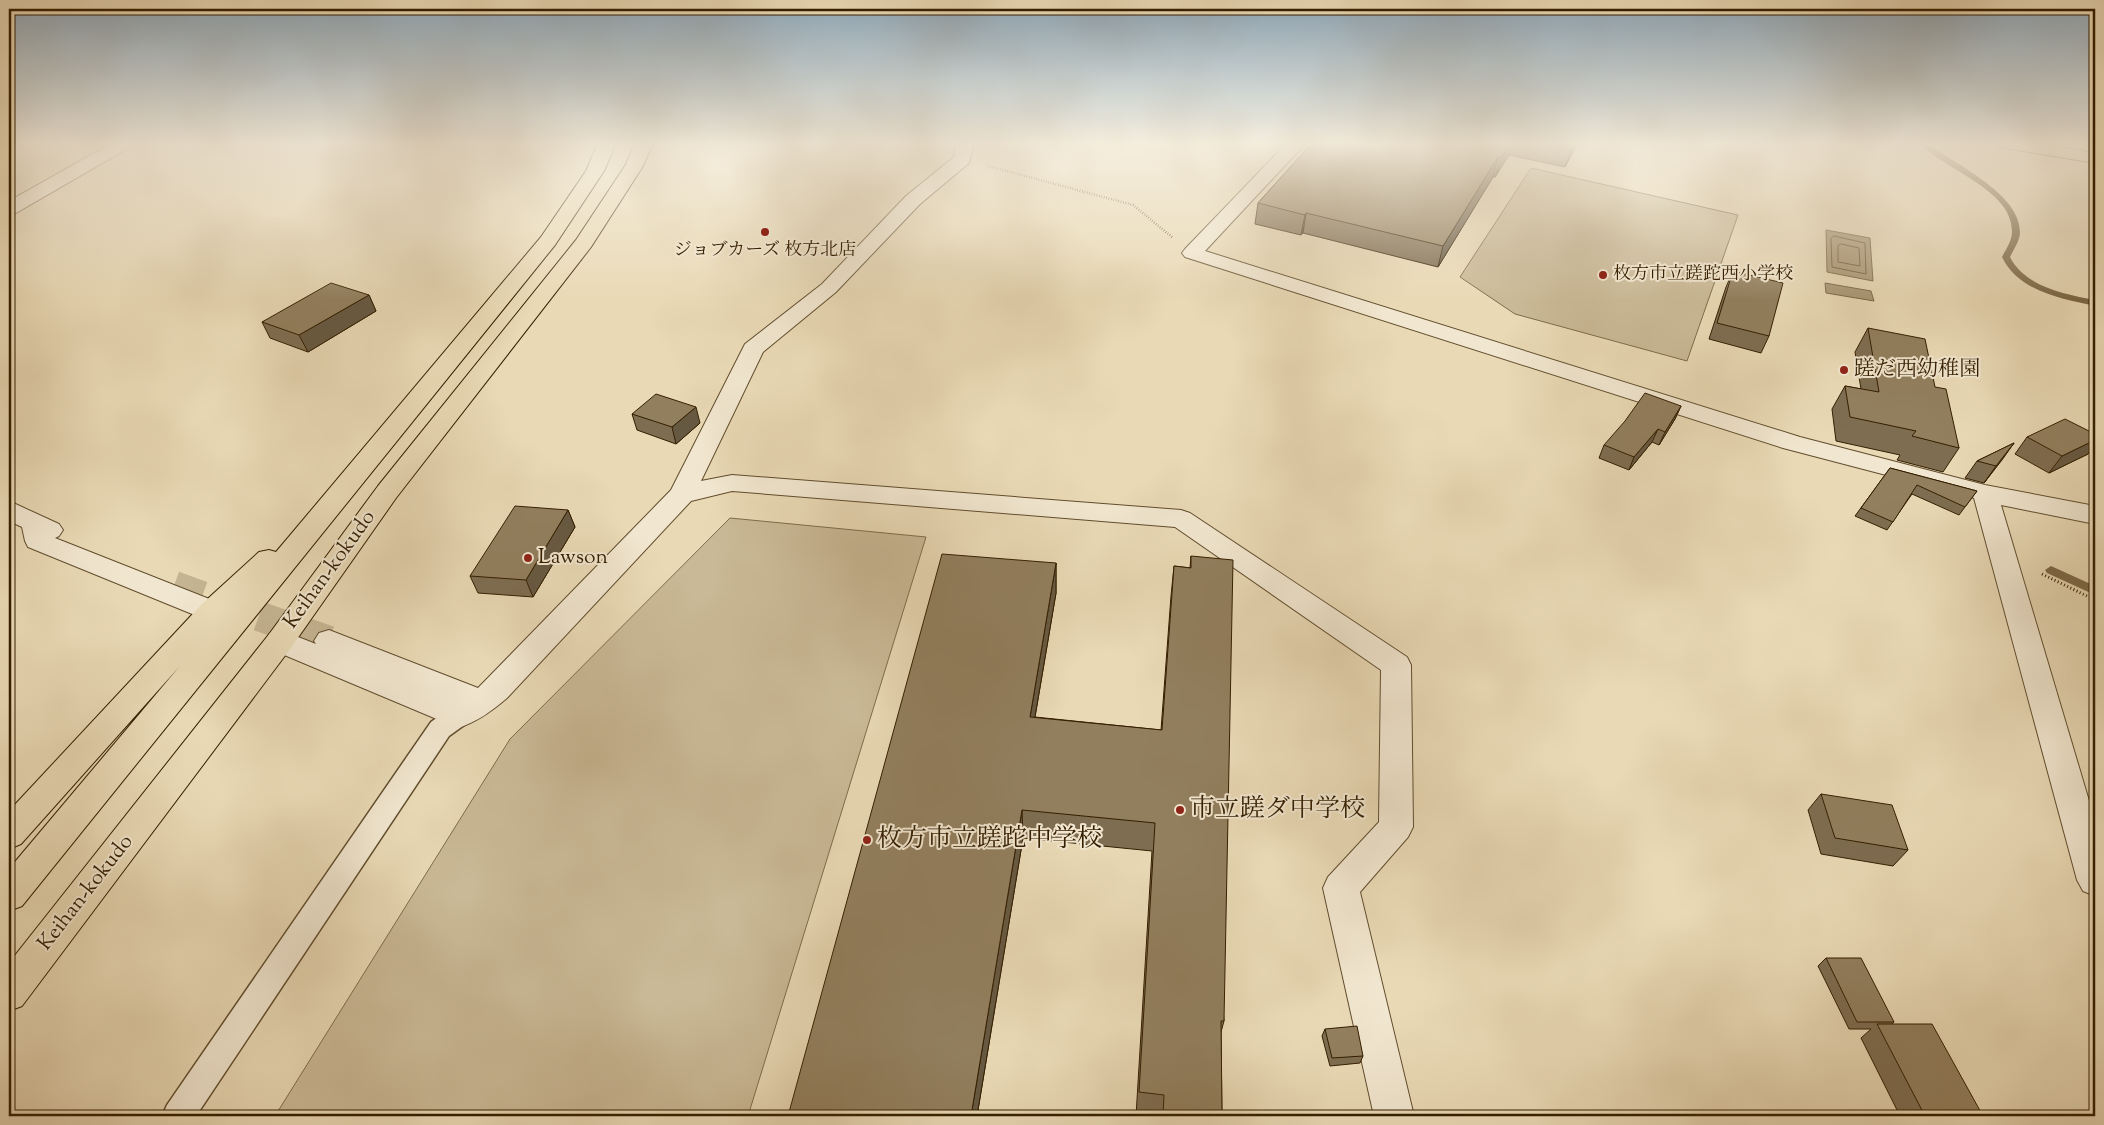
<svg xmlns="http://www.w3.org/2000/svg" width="2104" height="1125" font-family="'Sorts Mill Goudy','Noto Serif JP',serif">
	<rect width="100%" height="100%" fill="#e9d9b5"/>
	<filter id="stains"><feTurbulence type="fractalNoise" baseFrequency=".004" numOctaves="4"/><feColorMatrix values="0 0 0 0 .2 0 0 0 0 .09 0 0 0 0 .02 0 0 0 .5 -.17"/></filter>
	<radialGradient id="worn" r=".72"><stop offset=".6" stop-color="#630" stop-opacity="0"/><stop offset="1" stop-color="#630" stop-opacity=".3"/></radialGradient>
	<g fill="#cab996" stroke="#7f6c4b">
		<path d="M1531 168 1738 215 1687 361 1515 314 1460 277Z"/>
		<path d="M730 518 926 537 748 1116H275L510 739Z"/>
	</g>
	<g fill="#ab9977" stroke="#7b6847">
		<path d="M1826 230 1870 238 1873 281 1827 272Z"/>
		<path d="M1825 283 1871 291 1874 301 1826 293Z"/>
	</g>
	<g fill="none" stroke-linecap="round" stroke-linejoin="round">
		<g stroke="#705c3c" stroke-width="1">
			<path d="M1834 236 1865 243 1866 274 1832 267 1831 239Z"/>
			<path d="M1841 244 1859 248 1860 266 1838 262V246Z"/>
		</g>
		<g fill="#7b6847" fill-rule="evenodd">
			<path d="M1920 143H1927C1954 164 2020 193 2020 232 2020 240 2014 249 2010 257 2025 287 2065 294 2095 300V306C2062 299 2018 291 2002 257 2006 249 2012 241 2012 232 2013 189 1943 170 1920 143Z"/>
			<path d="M2051 566 2095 586V595L2047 573 2045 570Z"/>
		</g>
		<path stroke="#c5b491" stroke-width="30" stroke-dasharray="30 15" stroke-linecap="butt" d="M174 586 329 641"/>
		<g stroke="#614d2d" stroke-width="3">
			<path id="service" d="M458 706 467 709 470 716 467 723 449 736 196 1116H162L167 1105 431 722 449 709Z"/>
		</g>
		<g stroke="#614d2d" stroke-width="2">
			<g id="minor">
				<path d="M112 143H133L130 147 16 213 9 215V201Z"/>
				<path d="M956 143H974L969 163 920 204 836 292 763 352 701 481 732 475 1181 510 1190 513 1407 657 1411 665 1413 827 1408 837 1360 892 1414 1116H1374L1323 888 1328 877 1379 822 1381 670 1175 527 732 491 691 501 507 698C492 711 477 722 458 728L270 649 265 641 270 633 280 630 316 644 314 641 319 633 329 630 478 688 671 490 745 344 822 284 906 196 954 157Z"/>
				<path d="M1287 143H1306L1205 251 1800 437 1985 485 2095 506V524L2001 505 2095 821V896L2083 891 2077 880 1974 498 1783 448 1185 257 1182 253 1185 249Z"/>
				<path d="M9 501 59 524 63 530 59 536 55 538 222 604 226 611 222 618 212 621 202 618 28 547 25 541 22 527 9 521Z"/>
			</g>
		</g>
		<g stroke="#341e00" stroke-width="2">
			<path id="primary" d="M1996 143H2036L2095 153V163L1999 147Z"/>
		</g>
		<g stroke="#341e00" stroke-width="2">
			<g id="trunk">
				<path d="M598 143H616L604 171 555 245 22 906 9 911V869L179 667 21 844 9 849V811L202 604 259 552 269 550 276 552 541 237 586 171Z"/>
				<path d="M635 143H653L643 166 591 247 396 498 290 649 22 1006 9 1011V963L270 633 378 486 576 240 625 166Z"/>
			</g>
		</g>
		<path stroke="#341e00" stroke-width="2.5" stroke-dasharray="0.5 2" stroke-linecap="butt" d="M988 166 1133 205 1172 237"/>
		<path stroke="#341e00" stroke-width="3" stroke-dasharray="1 2.5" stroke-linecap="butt" d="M2042 574 2095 600"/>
		<use href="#service" fill="#f1e6cf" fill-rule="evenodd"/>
		<use href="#minor" fill="#f1e6cf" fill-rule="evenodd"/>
		<use href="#primary" fill="#e9d9b5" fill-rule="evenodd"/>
		<use href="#trunk" fill="#e9d9b5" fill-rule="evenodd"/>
	</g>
	<g fill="#7e6d51" stroke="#341e00">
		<path d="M1312 143H1578L1565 167 1509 155 1495 177H1493L1438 267 1303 233 1301 235 1255 224 1258 203Z"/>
		<path d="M1733 271 1769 336 1761 353 1709 339 1726 287Z"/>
		<path d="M369 295 376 311 308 352 270 338 262 322Z"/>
		<path d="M1868 328 1935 387 1959 448 1943 472 1897 460 1900 455 1836 441 1832 409 1845 386 1861 389 1855 352Z"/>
		<path d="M1681 406 1675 419 1659 445 1652 442 1629 470 1599 458 1604 445Z"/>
		<path d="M632 414 700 423 676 444 637 430Z"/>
		<path d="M2095 434V444L2088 454 2049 473 2015 454 2027 437Z"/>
		<path d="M2014 443 1984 483 1965 478 1977 461Z"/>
		<path d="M1890 468 1977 491 1959 515 1912 494 1887 530 1855 516Z"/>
		<path d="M568 510 575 527 533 597 478 593 470 576Z"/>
		<path d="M1191 556 1224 1021 1221 1032 1222 1116H1136L1152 851 1023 838 977 1116 1056 563V593L1035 717 1161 730 1171 596 1174 566 1190 568Z"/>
		<path d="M1821 794 1908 850 1893 866 1821 854 1808 810Z"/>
		<path d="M1826 958 1894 1022 1892 1024 1983 1116H1900L1861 1038 1871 1029H1849L1818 966Z"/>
		<path d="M1325 1029 1363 1056 1360 1063 1330 1066 1322 1036Z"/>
	</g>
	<g fill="#665942" stroke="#341e00">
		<path d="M1510 143H1512L1509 155 1495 177 1501 158Z"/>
		<path d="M1574 143H1578L1565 167 1572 148Z"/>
		<path d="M1498 157 1493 177 1438 267 1443 246Z"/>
		<path d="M1306 213 1303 233 1301 235 1305 215Z"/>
		<path d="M369 295 376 311 308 352 299 335Z"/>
		<path d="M1681 406 1675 419 1659 445 1665 432Z"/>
		<path d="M696 407 700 423 676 444 672 427Z"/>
		<path d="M1658 429 1652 442 1629 470 1634 457Z"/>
		<path d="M2095 440V444L2088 454 2049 473 2062 456Z"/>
		<path d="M2014 443 2002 460 1984 483 1996 466Z"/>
		<path d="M568 510 575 527 533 597 526 580Z"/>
		<path d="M1056 563V593L1030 746V717Z"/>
		<path d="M1022 810 1023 838 977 1116H971Z"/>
	</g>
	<g fill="#927f5e" stroke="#341e00">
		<path d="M1312 143H1510L1501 158 1498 157 1443 246 1306 213 1305 215 1258 203Z"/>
		<path d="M1548 143H1574L1572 148Z"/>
		<path d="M1733 271 1783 283 1769 336 1717 323Z"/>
		<path d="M331 283 369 295 299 335 262 322Z"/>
		<path d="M1868 328 1925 339 1935 387 1946 389 1959 448 1912 436 1916 431 1850 417 1845 386 1879 392Z"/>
		<path d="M1645 393 1681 406 1665 432 1658 429 1634 457 1604 445 1625 421Z"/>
		<path d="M656 394 696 407 672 427 632 414Z"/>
		<path d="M2065 419 2095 434V440L2062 456 2027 437Z"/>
		<path d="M2014 443 1996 466 1977 461Z"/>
		<path d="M1890 468 1977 491 1965 507 1917 485 1893 522 1861 508Z"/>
		<path d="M515 506 568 510 526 580 470 576Z"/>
		<path d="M942 554 1056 563 1030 717 1162 730 1174 566 1191 568V556L1233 560 1224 1021H1221L1222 1116H1163L1164 1095 1139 1092 1155 823 1022 810 971 1116H788Z"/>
		<path d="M1821 794 1892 805 1908 850 1835 838Z"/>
		<path d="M1826 958H1861L1894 1022H1857Z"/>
		<path d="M1877 1024H1932L1983 1116H1925Z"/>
		<path d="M1357 1026 1363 1056 1332 1058 1325 1029Z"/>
	</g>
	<linearGradient id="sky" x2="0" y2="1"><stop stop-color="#8fa9bb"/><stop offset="0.48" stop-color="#f5eede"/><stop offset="1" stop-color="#f5eede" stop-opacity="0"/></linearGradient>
	<rect width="2104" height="300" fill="url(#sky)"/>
	<g fill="#8f2418" stroke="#f1e6cf" stroke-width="2">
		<circle cx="765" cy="232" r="5"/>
		<circle cx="1603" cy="275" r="5"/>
		<circle cx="1844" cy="370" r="5"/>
		<circle cx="528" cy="558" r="5"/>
		<circle cx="1180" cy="810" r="5"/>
		<circle cx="867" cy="840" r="5"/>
	</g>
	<g text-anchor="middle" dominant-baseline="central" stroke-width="4" stroke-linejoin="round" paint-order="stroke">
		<g font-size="18" fill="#341e00" stroke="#f1e6cf">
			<text x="765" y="251">ジョブカーズ 枚方北店</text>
			<text x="1613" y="275" text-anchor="start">枚方市立蹉跎西小学校</text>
		</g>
		<g font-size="21" fill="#341e00" stroke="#f1e6cf" text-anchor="start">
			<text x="1854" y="370">蹉だ西幼稚園</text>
			<text x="538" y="558">Lawson</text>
		</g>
		<g font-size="21" fill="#341e00" stroke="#f1e6cf">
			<text transform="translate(330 570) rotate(-54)">Keihan-kokudo</text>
			<text transform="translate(86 893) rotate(-52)">Keihan-kokudo</text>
		</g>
		<g font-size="25" fill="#341e00" stroke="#f1e6cf" text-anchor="start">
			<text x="1190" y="810">市立蹉ダ中学校</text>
			<text x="877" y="840">枚方市立蹉跎中学校</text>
		</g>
	</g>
	<rect width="2104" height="1125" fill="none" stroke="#e9d9b5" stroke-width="30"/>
	<rect x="10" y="10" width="2084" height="1105" fill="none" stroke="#341e00" stroke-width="2.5"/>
	<rect x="15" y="15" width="2074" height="1095" fill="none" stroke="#341e00"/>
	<rect width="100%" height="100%" filter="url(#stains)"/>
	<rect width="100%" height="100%" fill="url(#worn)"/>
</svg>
